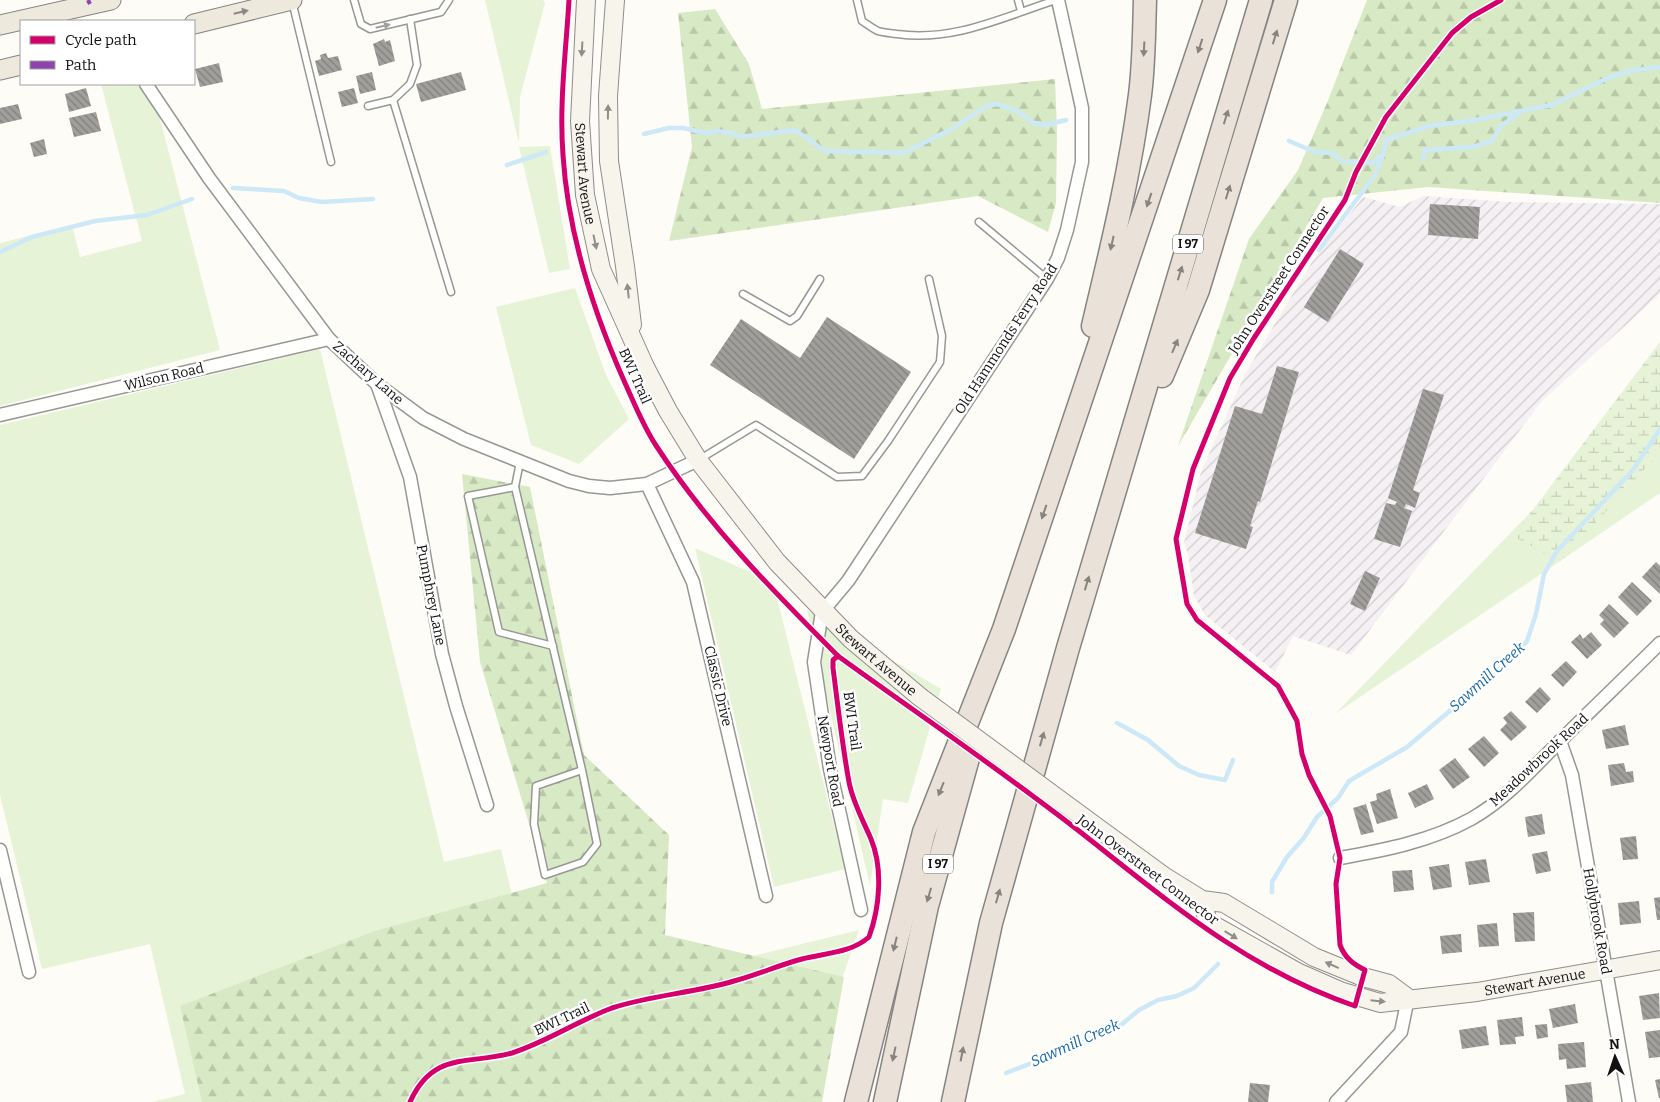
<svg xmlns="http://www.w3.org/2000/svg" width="1660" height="1102" font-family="Bitter,serif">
	<defs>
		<pattern id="industrial-furrows" width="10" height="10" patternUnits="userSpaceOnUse" patternTransform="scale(1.25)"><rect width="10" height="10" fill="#f5f0f3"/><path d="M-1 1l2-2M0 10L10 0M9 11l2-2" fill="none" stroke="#d1cdcf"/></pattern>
		<pattern id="forest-firs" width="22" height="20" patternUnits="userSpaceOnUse" patternTransform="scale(1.25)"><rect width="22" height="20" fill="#d8eac5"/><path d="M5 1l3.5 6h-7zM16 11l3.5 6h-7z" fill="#b8c8a8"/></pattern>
		<pattern id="wetland-marsh" width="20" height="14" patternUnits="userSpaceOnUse" patternTransform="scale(1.25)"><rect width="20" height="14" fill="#e7f3d7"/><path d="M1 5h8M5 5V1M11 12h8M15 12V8" fill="none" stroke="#c5cfb8"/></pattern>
		<pattern id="building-back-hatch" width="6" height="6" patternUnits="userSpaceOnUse" patternTransform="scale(1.25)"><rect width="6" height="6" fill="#a19f9c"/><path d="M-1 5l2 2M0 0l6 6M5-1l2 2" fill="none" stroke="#82807e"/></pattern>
	</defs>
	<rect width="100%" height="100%" fill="#fdfcf7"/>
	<path fill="url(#industrial-furrows)" d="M1423 196 1509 202 1660 204V294L1541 402 1351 655 1293 636 1275 672 1205 615 1194 596 1188 554 1184 543 1201 472 1245 374 1312 262 1363 197 1400 207Z"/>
	<g fill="#e7f3d7">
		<path d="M485 0H543L545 3 520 97 519 143Z"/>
		<path d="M101 84H151L220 350 0 406V243L72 225 80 257 142 241Z"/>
		<path d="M550 146 570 269 549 273 519 147Z"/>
		<path d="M575 288 606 375 629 419 579 464 531 445 496 307Z"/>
		<path d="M320 349 444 862 501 849 539 1008 859 930 799 1102H152L185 1094 150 944 42 969 0 795V425Z"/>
		<path d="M1660 379V493L1335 714Z"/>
		<path d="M695 548 773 582 845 869 774 887Z"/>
		<path d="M807 610 941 689 908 803 883 799 870 886Z"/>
	</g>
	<g fill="url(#forest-firs)">
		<path d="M1367 0H1660V203L1428 187 1323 198 1178 446 1249 239 1298 170 1327 103Z"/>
		<path d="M715 9 749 64 762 109 1055 79 1057 130 1056 203 1048 232 978 196 669 241 692 147 678 13Z"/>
		<path d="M462 474 530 487 584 755 669 835 665 935 844 977 822 1102H202L180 1006 375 931 547 883 480 662Z"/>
	</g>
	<path fill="url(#wetland-marsh)" d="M1660 342V452L1560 562 1513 536Z"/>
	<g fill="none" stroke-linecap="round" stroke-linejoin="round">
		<g stroke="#cde8f7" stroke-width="4.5">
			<path d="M644 134 669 128H683L706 133 717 131 731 133 742 137 795 130 825 151 903 153 950 130 986 106 997 104 1017 111 1034 123 1045 125 1066 120"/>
			<path d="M1289 141 1315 152 1333 153 1341 161 1373 163 1383 154 1386 140 1429 126 1475 120 1551 105 1608 78 1629 71 1660 67"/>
			<path d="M1423 159 1425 150 1473 147 1491 141 1502 125 1520 113"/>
			<path d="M507 165 546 152"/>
			<path d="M233 188 284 191 299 198 322 202 373 199"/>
			<path d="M1319 250 1375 175 1383 154"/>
			<path d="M0 252 32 237 95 221 147 215 192 199"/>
			<path d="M1117 723 1148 740 1179 766 1199 775 1225 780 1233 760"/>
			<path d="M1272 892V882L1287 857 1303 839 1317 817 1338 798 1349 781 1407 747 1516 655 1527 641 1536 614 1544 574 1557 551 1633 470 1660 429"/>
			<path d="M1006 1073 1050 1056 1090 1036 1116 1029 1139 1010 1158 1000 1177 996 1194 988 1218 964"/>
		</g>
	</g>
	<g fill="url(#building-back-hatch)">
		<path d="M384 39 385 42 390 40 395 61 379 66 373 44Z"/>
		<path d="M326 53 328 58 338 56 342 70 319 76 315 61 321 59 320 55Z"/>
		<path d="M219 63 223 82 200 87 195 69Z"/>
		<path d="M372 72 376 90 360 94 356 76Z"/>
		<path d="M461 72 466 90 421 102 416 84Z"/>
		<path d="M86 88 91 106 69 112 65 94Z"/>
		<path d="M354 88 358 103 342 107 338 92Z"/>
		<path d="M18 104 22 119 0 124V108Z"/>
		<path d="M96 112 101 131 74 137 69 118Z"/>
		<path d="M44 139 47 154 34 157 30 143Z"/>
		<path d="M1430 204 1480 207 1478 239 1428 235Z"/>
		<path d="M1340 249 1364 264 1328 322 1304 307Z"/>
		<path d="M827 317 911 372 854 459 710 365 741 319 800 358Z"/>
		<path d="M1277 366 1299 372 1260 502 1258 501 1250 526 1253 527 1246 549 1195 533 1235 406 1262 414Z"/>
		<path d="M1423 389 1444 395 1413 490 1420 493 1415 508 1406 504 1404 508 1412 511 1400 547 1374 539 1386 503 1395 505 1397 502 1388 498Z"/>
		<path d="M1656 562 1660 566V594L1642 577Z"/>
		<path d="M1365 571 1380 578 1365 611 1350 604Z"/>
		<path d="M1632 582 1652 601 1637 616 1618 597Z"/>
		<path d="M1609 604 1629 623 1614 638 1600 624 1604 620 1599 615Z"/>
		<path d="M1591 632 1602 645 1587 659 1571 642 1580 634 1583 639Z"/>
		<path d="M1566 661 1577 672 1563 687 1551 675Z"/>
		<path d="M1540 687 1551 699 1537 713 1525 702Z"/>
		<path d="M1511 711 1527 727 1511 741 1500 730 1507 723 1503 718Z"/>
		<path d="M1625 725 1629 745 1606 749 1602 730Z"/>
		<path d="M1484 736 1499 753 1484 767 1468 749Z"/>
		<path d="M1455 758 1470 777 1453 789 1439 770Z"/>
		<path d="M1624 763 1626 772 1633 771 1634 782 1611 786 1608 765Z"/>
		<path d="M1427 784 1434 799 1415 808 1408 793Z"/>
		<path d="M1390 789 1398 818 1377 824 1370 802 1377 800 1376 794Z"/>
		<path d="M1366 804 1374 832 1361 835 1353 808Z"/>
		<path d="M1542 814 1545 834 1528 837 1525 817Z"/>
		<path d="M1636 836 1638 859 1623 860 1620 838Z"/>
		<path d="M1547 851 1551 871 1536 874 1532 854Z"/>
		<path d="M1486 859 1490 882 1469 885 1465 862Z"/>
		<path d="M1449 864 1452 887 1433 890 1429 867Z"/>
		<path d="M1412 870 1414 890 1394 892 1392 871Z"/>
		<path d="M1660 897V920H1657L1654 898Z"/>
		<path d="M1639 901 1641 923 1620 925 1618 903Z"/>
		<path d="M1534 912 1535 941 1515 942 1513 913Z"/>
		<path d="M1497 923 1499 946 1479 947 1477 925Z"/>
		<path d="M1461 934 1462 952 1442 954 1440 936Z"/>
		<path d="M1659 993 1660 1018 1643 1020 1639 996Z"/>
		<path d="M1575 1004 1578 1023 1553 1028 1549 1009Z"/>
		<path d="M1522 1017 1524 1036 1515 1037 1516 1044 1500 1045 1497 1020Z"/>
		<path d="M1547 1024 1548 1037 1537 1039 1535 1025Z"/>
		<path d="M1486 1026 1489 1045 1462 1049 1459 1030Z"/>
		<path d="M1660 1030V1057L1649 1058 1645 1032Z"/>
		<path d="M1584 1042 1586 1067 1567 1069 1566 1059 1559 1060 1558 1044Z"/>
		<path d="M1660 1079V1098H1659L1655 1080Z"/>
		<path d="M1591 1082 1593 1102H1567L1565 1085Z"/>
		<path d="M1250 1083 1270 1085 1268 1102H1248Z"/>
	</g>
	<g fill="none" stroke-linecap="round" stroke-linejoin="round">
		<g stroke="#979795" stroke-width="9">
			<g id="lane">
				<path d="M354 0 361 24 370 29 441 12 449 0"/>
				<path d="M857 0 862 21C867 24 873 29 878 31 884 33 891 33 897 34 954 42 1003 17 1056 0"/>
				<path d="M1018 0 1021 11"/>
				<path d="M292 1 331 162"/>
				<path d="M393 100 451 292"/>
				<path d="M368 106 393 100 410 84 417 65 410 19"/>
				<path d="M979 222 1047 279"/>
				<path d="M743 294 790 321 797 316 820 279"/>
				<path d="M700 459 756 425 837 477 862 476 888 441 940 362 942 336 929 279"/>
				<path d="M520 462 515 487 582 770 597 844 583 862 545 875 534 824 536 786 582 770"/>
				<path d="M515 487 468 496 499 632 553 646"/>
			</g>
		</g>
		<g stroke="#979795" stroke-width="15">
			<g id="street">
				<path d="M146 84 209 178 329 339 377 384 423 418 464 439 569 481 589 486 610 488 647 484 698 460"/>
				<path d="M377 384 410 477 442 654 456 706 487 805"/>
				<path d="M0 415 329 339"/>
				<path d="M647 484 693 582 766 896"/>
				<path d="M1560 741 1572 775 1629 1102"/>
				<path d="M0 850 29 972"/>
				<path d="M1340 858C1385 850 1431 841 1471 819 1505 800 1532 769 1559 742 1593 708 1627 676 1660 643"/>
				<path d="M861 910 830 769 814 662 822 612 848 581 1047 279 1058 258 1067 230 1082 162V108L1058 0"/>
				<path d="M1336 1102 1401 1032 1408 998"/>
			</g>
		</g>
		<g stroke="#8e8d8b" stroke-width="20">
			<g id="secondary">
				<path id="s1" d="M586 0 580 121 585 195 601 269 645 367 668 411 698 460 777 562 851 639 920 697"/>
				<path d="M615 0 608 96 609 161 625 266 632 325"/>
				<path d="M1083 817 1165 877 1202 900 1224 903 1314 957 1363 977 1389 984 1408 998"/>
				<path id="s2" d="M1202 900 1208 922 1299 973 1340 991 1380 1003 1477 992 1660 960"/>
			</g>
		</g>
		<g stroke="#858482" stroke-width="21">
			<g id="primary">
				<path d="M194 24 292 0"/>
				<path d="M0 25 111 0"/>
				<path d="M0 70 21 65"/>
			</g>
		</g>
		<g stroke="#858482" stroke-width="25">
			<g id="highway">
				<path d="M1093 326C1111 250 1130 173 1140 95 1144 64 1144 32 1145 0"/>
				<path d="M1162 376 1198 290 1286 0"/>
				<path d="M856 1102 924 832 1004 629 1215 0"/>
				<path d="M885 1102 927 906 970 751"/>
				<path d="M953 1102 991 923 1068 648 1261 0"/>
			</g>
		</g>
		<use href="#lane" stroke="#fffffe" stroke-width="6"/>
		<use href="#street" stroke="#fffffe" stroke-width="12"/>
		<use href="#secondary" stroke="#f6f4eb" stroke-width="18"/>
		<use href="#primary" stroke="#ede9dc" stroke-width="19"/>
		<use href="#highway" stroke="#eae1d8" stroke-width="22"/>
		<g stroke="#8e8d8b" stroke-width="20" stroke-linecap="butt">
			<path id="secondary-bridge" d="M920 697 1083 817"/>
		</g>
		<use href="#secondary-bridge" stroke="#f6f4eb" stroke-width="18"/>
		<path stroke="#8e44ad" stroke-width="4" stroke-dasharray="8 4" stroke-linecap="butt" d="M88 0 90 4"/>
		<g stroke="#fff" stroke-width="8">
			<g id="cycleway">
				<path d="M569 0C566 51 559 103 563 155 568 235 593 311 625 383 635 405 644 428 657 447 708 525 772 590 838 656 918 714 1001 770 1079 831 1167 900 1246 969 1355 1006L1365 970C1353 964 1345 958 1340 945L1336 884 1340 858 1330 816 1309 775 1302 754 1297 721 1278 686 1197 620 1187 604 1176 539 1193 469 1230 378 1254 338 1345 200 1356 172 1386 117 1452 33 1471 17 1501 0"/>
				<path d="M410 1102C433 1051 468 1065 512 1053 547 1042 577 1021 612 1008 652 995 694 993 734 981 757 975 779 965 802 959 825 953 851 953 869 937 880 907 883 868 871 839 863 820 853 803 849 782 842 744 838 706 833 668V660L838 656"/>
			</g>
		</g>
		<use href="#cycleway" stroke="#d6006c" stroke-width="5"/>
	</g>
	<defs><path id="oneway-solid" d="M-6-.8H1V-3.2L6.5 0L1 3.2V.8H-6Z" transform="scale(1.25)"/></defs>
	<use fill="#8a8881" href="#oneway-solid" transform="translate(241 12) rotate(-13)"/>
	<use fill="#a0a09f" href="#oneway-solid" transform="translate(383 26) rotate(-13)"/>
	<g fill="#88837e">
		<use href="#oneway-solid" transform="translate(1275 37) rotate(-73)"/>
		<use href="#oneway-solid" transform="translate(1200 46) rotate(108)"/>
		<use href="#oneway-solid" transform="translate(1144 49) rotate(93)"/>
		<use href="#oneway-solid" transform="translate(1226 117) rotate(-73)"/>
		<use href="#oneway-solid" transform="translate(1228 192) rotate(-73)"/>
		<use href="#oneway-solid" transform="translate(1149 200) rotate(109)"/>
		<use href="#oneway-solid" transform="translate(1112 243) rotate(103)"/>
		<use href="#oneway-solid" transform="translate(1180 273) rotate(-73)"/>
		<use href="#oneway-solid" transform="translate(1175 346) rotate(-67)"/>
		<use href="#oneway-solid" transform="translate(1044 512) rotate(109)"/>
		<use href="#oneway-solid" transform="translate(1087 583) rotate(-73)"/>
		<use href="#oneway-solid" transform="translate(1042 739) rotate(-74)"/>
		<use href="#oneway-solid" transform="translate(941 789) rotate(112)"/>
		<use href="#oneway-solid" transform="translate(929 895) rotate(106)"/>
		<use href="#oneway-solid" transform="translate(998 896) rotate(-74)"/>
		<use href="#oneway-solid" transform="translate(895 944) rotate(104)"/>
		<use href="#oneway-solid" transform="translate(894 1054) rotate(102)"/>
		<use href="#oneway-solid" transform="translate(962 1054) rotate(-79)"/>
	</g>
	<g fill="#8f8e89">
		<use href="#oneway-solid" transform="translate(582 49) rotate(93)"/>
		<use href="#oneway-solid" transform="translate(608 112) rotate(-89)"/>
		<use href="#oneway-solid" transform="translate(595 242) rotate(78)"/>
		<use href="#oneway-solid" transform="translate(628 291) rotate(-96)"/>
		<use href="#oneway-solid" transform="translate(1231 935) rotate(31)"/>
		<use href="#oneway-solid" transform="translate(1332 965) rotate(-156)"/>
		<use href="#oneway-solid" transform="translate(1378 1001) rotate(6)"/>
	</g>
	<g text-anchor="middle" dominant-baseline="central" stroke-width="5" stroke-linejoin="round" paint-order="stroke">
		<g fill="#fff" stroke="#585858" stroke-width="1">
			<rect x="1173" y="234.5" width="30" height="19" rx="4"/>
			<rect x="923" y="854.5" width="30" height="19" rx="4"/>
		</g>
		<g font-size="12" font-weight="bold" fill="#111">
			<text x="1188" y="244">I 97</text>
			<text x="938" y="864">I 97</text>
		</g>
		<g font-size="14" fill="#111" stroke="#fff">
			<text stroke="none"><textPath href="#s1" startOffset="174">Stewart Avenue</textPath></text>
			<text transform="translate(1279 280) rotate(-57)">John Overstreet Connector</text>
			<text transform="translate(1006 339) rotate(-57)">Old Hammonds Ferry Road</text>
			<text transform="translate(368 373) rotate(41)">Zachary Lane</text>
			<text transform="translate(635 376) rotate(66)">BWI Trail</text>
			<text transform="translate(164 377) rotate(-13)">Wilson Road</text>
			<text transform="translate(431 595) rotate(79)">Pumphrey Lane</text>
			<text stroke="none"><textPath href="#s1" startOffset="754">Stewart Avenue</textPath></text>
			<text transform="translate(718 686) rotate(77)">Classic Drive</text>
			<text transform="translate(852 721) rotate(82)">BWI Trail</text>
			<text transform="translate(1539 760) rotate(-43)">Meadowbrook Road</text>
			<text transform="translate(830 761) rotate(80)">Newport Road</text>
			<text transform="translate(1148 870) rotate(37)">John Overstreet Connector</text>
			<text transform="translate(1597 921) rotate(80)">Hollybrook Road</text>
			<text stroke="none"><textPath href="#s2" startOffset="370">Stewart Avenue</textPath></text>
			<text transform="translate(562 1019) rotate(-25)">BWI Trail</text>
		</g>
		<g font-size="15" font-style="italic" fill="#1768a6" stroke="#fff">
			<text transform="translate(1487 677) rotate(-42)">Sawmill Creek</text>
			<text transform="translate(1075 1043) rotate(-24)">Sawmill Creek</text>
		</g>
	</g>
	<rect x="20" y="20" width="175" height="65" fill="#ffffff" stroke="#a0a0a0"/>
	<rect x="30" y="36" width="25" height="8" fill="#d6006c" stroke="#a0a0a0"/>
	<text x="65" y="45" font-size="15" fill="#111111">Cycle path</text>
	<rect x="30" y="61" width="25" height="8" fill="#8e44ad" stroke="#a0a0a0"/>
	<text x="65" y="70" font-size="15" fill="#111111">Path</text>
	<g transform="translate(1615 1057) rotate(357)" stroke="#ffffff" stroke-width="4" paint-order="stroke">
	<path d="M0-4L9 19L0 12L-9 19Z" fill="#111111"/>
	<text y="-8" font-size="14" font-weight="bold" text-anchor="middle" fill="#111111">N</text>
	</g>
</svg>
